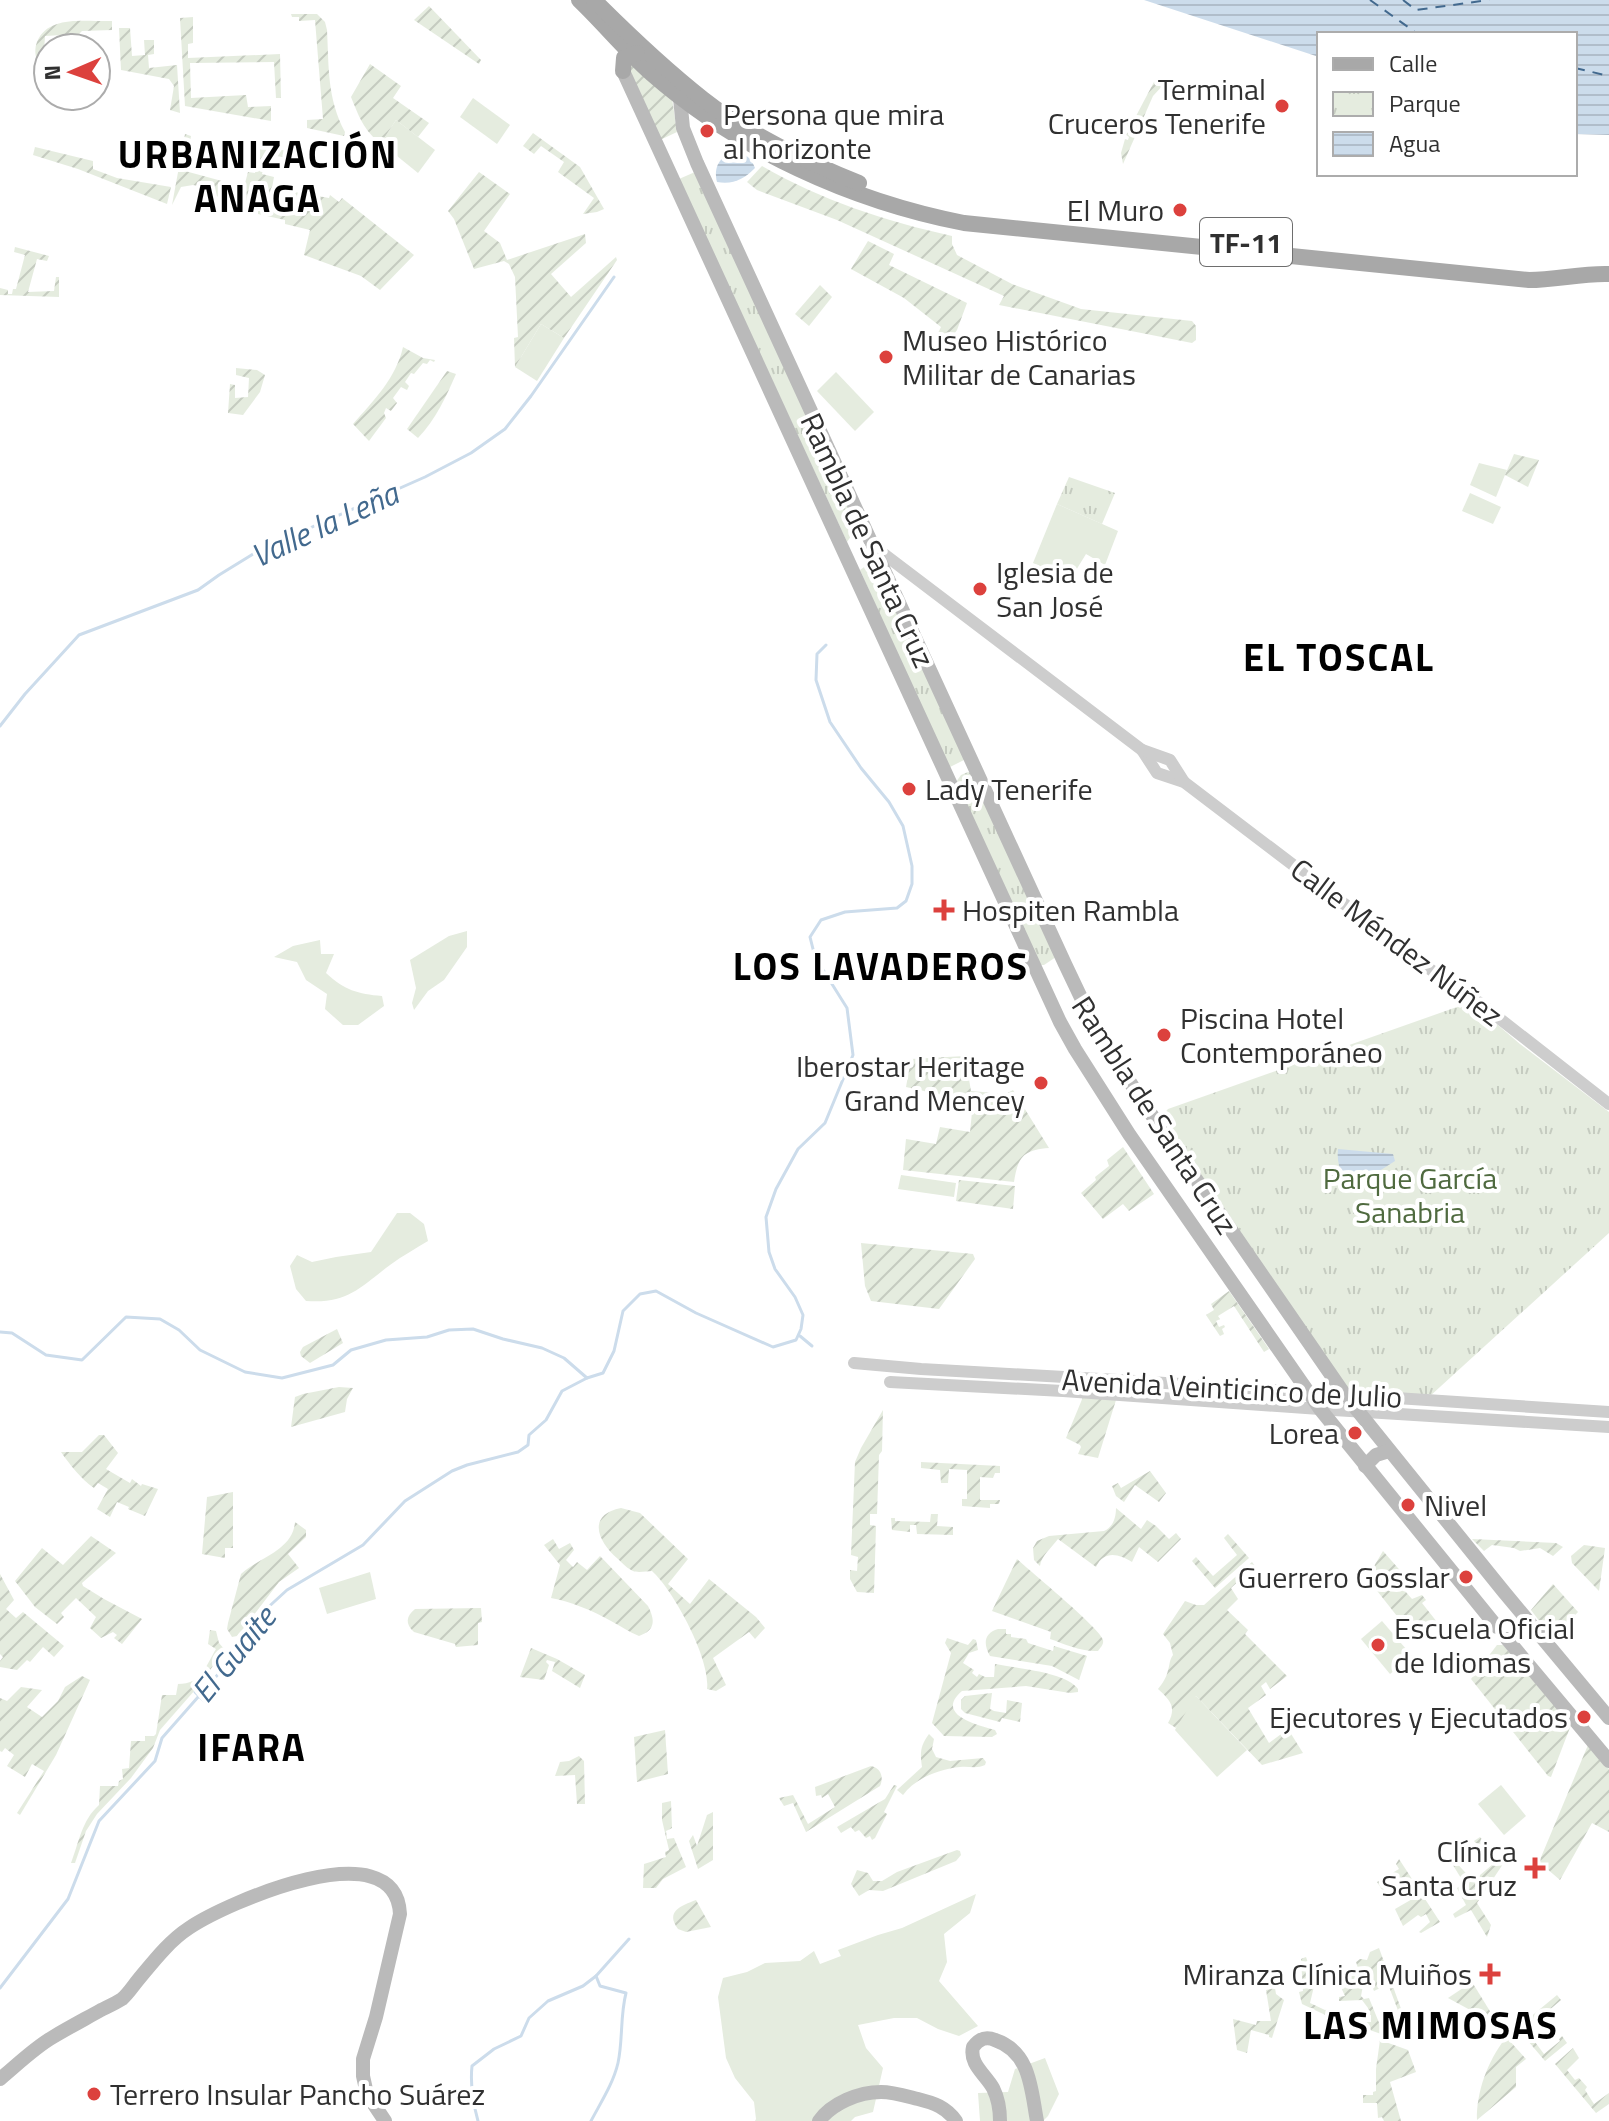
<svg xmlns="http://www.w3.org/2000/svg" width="1609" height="2121" font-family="'Titillium Web',sans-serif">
	<defs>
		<pattern id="park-tufts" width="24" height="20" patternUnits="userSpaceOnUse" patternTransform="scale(2)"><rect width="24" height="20" fill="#e5ecdf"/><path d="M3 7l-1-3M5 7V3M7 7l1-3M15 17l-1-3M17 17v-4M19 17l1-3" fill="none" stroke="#c5cbc0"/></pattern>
		<pattern id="garden-furrows" width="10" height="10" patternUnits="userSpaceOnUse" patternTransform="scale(2)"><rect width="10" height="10" fill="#e5ecdf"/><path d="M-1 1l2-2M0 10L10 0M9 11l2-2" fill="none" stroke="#c5cbc0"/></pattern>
		<pattern id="water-rules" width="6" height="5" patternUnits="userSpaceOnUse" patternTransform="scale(2)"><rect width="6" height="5" fill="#ccdceb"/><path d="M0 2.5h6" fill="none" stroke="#b0bdca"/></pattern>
	</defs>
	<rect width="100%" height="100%" fill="#fff"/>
	<g fill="#e5ecdf">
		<path d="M473 98 510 125 497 144 460 117Z"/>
		<path d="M396 120 435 150 418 173 381 143Z"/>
		<path d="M541 324 564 338 537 381 515 367Z"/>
		<path d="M836 372 874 412 855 431 817 391Z"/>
		<path d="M1479 463 1507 470 1496 497 1470 485Z"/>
		<path d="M1470 493 1501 507 1493 524 1462 511Z"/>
		<path d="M1057 504 1118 531 1105 565 1086 554 1070 580 1033 563Z"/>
		<path d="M467 931V947L444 980 428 991 414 1010 412 1003 416 988 410 960 449 936Z"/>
		<path d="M320 940 321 954H334L326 973C344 990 358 994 382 996L384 1006 358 1025H343L325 1009 327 994 306 980 297 962 274 957 293 946Z"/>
		<path d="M901 1175 956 1183 954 1197 898 1189Z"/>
		<path d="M397 1213H410L424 1224 428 1241C415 1249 402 1256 390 1265 359 1288 348 1304 306 1301L296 1289 290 1266 297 1255 312 1262 336 1257 371 1252Z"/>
		<path d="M370 1572 376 1599 327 1614 319 1588Z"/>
		<path d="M1382 1621 1412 1656 1390 1674 1361 1639Z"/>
		<path d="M1196 1696 1247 1750 1217 1777 1175 1730 1189 1703Z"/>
		<path d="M1501 1785 1526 1816 1504 1835 1478 1804Z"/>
		<path d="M976 1894 970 1913 944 1934 947 1962 939 1981 978 2026 959 2036 938 2029 917 2018H894L858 2025 866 2048 883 2068 873 2112 855 2117 851 2121H755L756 2119 754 2102 735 2078 726 2058 718 1997 723 1978 747 1972 765 1963 800 1961 814 1951 820 1964 841 1956 838 1950 878 1935 902 1928Z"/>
		<path d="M1045 2058 1059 2094 1048 2116 1043 2121H980L978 2093 1008 2092 1015 2069Z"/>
	</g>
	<g fill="url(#park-tufts)">
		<path d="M695 172 858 526 847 542 679 179Z"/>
		<path d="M1069 477 1115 493 1102 524 1057 504Z"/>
		<path d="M874 563 966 759 948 768 860 570 867 565Z"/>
		<path d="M968 772 971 773 1056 957 1044 965H1040L956 782 961 775Z"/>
		<path d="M1471 1002 1520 1044 1609 1112V1233L1429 1397 1348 1392 1160 1118 1168 1109Z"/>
	</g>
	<g fill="url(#garden-furrows)">
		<path d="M429 6 481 60 479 64 414 20Z"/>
		<path d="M291 14H317L325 22 327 30C329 68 327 98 345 132L344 136 307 128V120L323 119 315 20 299 21V17H292Z"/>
		<path d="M193 17V43L188 44V58L280 54 281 98H276L274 62 190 63 191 98 246 95 248 107 271 106V121L185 106 180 18Z"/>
		<path d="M112 21V30L82 31 79 34 45 36 43 69 48 68V77C39 66 32 56 37 42 48 14 87 22 112 21Z"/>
		<path d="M119 28H130L132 56 145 55 144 40H154V54L148 55 149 68 177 65 180 113 170 110 174 86 169 79 121 70Z"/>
		<path d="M630 61 672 98 677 132 660 140 628 67Z"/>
		<path d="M370 64 401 86 393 98 429 123 418 137 396 120 381 143C364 132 358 114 351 97Z"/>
		<path d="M1155 80 1165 83 1153 96 1123 164 1121 153 1125 139 1128 140 1129 137 1126 135Z"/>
		<path d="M533 133 580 167 604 209 597 212 583 214 594 198 558 172 564 162 541 146 534 154 523 146Z"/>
		<path d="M185 134 191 136 185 171 244 187 248 172 255 173 260 146 316 156 314 163 266 154 262 174 274 177 272 188 329 198 330 195 339 202 342 198 414 255 380 290 361 276 304 255 310 230 285 224V220L258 214V211L233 204V200L207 194 208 188 193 185 181 187 172 205Z"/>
		<path d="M35 147 93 161V169L117 178 171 187 167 204 78 169 33 155Z"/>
		<path d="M762 166C821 200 885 221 952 236V244L957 255 1012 284 1081 309 1192 321 1196 326V340L1192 343 999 305 1004 296 837 220 757 190 747 182Z"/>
		<path d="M479 172 510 194 484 231 500 243 507 260 585 234 586 243 551 274 571 297 616 257 617 260 564 338 541 324 515 367 514 338 518 337 515 277 509 264 504 261 474 269 454 219 448 211Z"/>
		<path d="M868 241 894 254 889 265 967 303 957 330 945 347 934 341 941 327 904 298 851 269Z"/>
		<path d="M15 247 49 256 47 261 37 259 28 292 54 291 56 277H59V297L0 295V288L8 290V294H12L13 289H16L25 255 14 252Z"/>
		<path d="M820 285 832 297 809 326 795 314Z"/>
		<path d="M403 347 423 358 435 360 434 362 430 360 427 364 423 363 414 374 411 373 405 382 409 386 407 390 401 387 393 398 397 403 391 411 386 408 384 413 386 418 369 441 353 424C374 400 396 378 403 347Z"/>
		<path d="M236 368 257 370 265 375 260 392 243 415 228 413 230 384 235 385V398L248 397 249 378 236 375Z"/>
		<path d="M447 371 456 374C446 397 436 419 418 438L407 429Z"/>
		<path d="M1514 454 1539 460 1528 487 1505 475Z"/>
		<path d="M965 1056 971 1091 1006 1094 1013 1090 1049 1148C1024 1150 1018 1156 1014 1182L903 1170 906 1139 936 1144 940 1127 970 1132 973 1102 906 1087 911 1059Z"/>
		<path d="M1123 1147 1154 1194 1129 1211 1123 1204 1103 1219 1081 1193 1096 1180 1095 1177 1109 1166 1107 1160Z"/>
		<path d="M959 1180 1015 1186 1013 1209 956 1201Z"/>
		<path d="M861 1243 973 1254 975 1259 939 1309 871 1301 865 1286Z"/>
		<path d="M1229 1291 1269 1349 1264 1352 1234 1306 1218 1316 1220 1319 1216 1321 1219 1327 1224 1325 1225 1327 1222 1329 1224 1334 1220 1336 1206 1315 1214 1310 1211 1304Z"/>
		<path d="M337 1329 343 1343 310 1363 301 1356 300 1352 303 1347Z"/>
		<path d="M339 1387 353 1388 347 1399 345 1412 291 1427 295 1397 303 1394Z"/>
		<path d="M1083 1397 1116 1400 1098 1458 1078 1454 1081 1447 1080 1445 1066 1438Z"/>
		<path d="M883 1410 882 1451 879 1455 877 1514H870V1525L876 1526 874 1593 857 1592 850 1579V1570L857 1571 858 1557 851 1555 855 1462 861 1448Z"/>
		<path d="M99 1435H104L118 1453 106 1469 130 1483 132 1479 141 1486 142 1484 158 1489 145 1516 128 1509 129 1507 117 1502 110 1517 97 1509 108 1489 98 1483 94 1488C81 1479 70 1465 61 1452H82Z"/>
		<path d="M921 1462 1000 1466V1473H995L993 1478 980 1477V1500H1000L999 1504H990V1508L962 1506V1499H967V1470L949 1469 948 1483H941L940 1470 921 1468Z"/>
		<path d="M1150 1471 1166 1493 1159 1502 1135 1485 1124 1502 1116 1496 1112 1486 1118 1483 1121 1488Z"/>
		<path d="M233 1492V1548H225V1558L202 1554 207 1497Z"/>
		<path d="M621 1508 640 1513 688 1559 668 1584 690 1604 709 1579 756 1617 765 1628 755 1639 749 1632 713 1658 726 1685 716 1691 707 1689C711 1660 674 1591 652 1571 647 1571 638 1573 633 1571 628 1569 622 1563 618 1559 598 1542 586 1515 621 1508Z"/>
		<path d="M1116 1508 1141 1529 1147 1520 1156 1526 1169 1539 1176 1533 1181 1539 1158 1562 1139 1547 1132 1562C1119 1554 1104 1550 1096 1567L1058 1539C1052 1547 1041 1556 1040 1566L1034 1560 1033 1548 1037 1541 1049 1536 1104 1531C1113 1527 1116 1518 1116 1508Z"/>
		<path d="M931 1514H938L937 1526 953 1527V1535L917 1534 916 1525H910V1532L892 1530 891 1518H895V1521L930 1522Z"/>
		<path d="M295 1522 306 1530V1537L288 1554 299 1568 279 1582 243 1629 237 1636 232 1637 227 1629 228 1623 241 1574C260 1557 293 1550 295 1522Z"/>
		<path d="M1228 1534 1249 1558 1215 1588 1192 1561 1196 1557 1213 1576 1237 1555 1224 1538Z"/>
		<path d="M91 1536 116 1553 82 1583 83 1586 104 1599 142 1619 122 1644 114 1638 117 1635 113 1632 101 1638 90 1628 96 1617 76 1598 61 1613 64 1617 57 1624 35 1607 15 1581 42 1548 63 1565Z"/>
		<path d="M553 1539 559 1549 570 1543 574 1550 566 1560 573 1567 577 1562 587 1570 600 1556 648 1606C655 1620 656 1630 639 1636 629 1632 621 1626 611 1621 593 1611 570 1601 551 1598L560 1565 544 1545Z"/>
		<path d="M1472 1539 1556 1543 1563 1547 1553 1556 1540 1548 1520 1551 1514 1548 1492 1545 1484 1551Z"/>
		<path d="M1584 1545 1605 1548 1599 1591 1572 1563 1571 1556Z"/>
		<path d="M1383 1551 1412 1584 1405 1591 1412 1599 1422 1595 1426 1600 1422 1603 1437 1622 1415 1639 1367 1578Z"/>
		<path d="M1017 1559C1030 1571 1101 1629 1103 1640 1104 1645 1100 1648 1098 1651 1081 1652 1065 1644 1050 1639L1051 1632 992 1611Z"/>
		<path d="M1252 1562 1255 1566 1231 1588 1238 1599 1227 1610 1248 1630 1245 1634 1287 1676 1270 1689 1266 1682 1261 1686 1266 1695 1248 1708 1269 1743 1288 1729 1303 1753 1262 1765 1196 1696 1176 1728 1168 1723C1177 1707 1170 1700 1158 1689 1162 1684 1167 1677 1168 1670 1170 1664 1169 1661 1173 1655L1170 1643 1163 1634 1185 1601 1196 1605H1204Z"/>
		<path d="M0 1574 14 1600 6 1609 16 1618 23 1612 64 1646 54 1657 43 1647 30 1662 27 1660 17 1670 0 1667V1661L3 1657 0 1654Z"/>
		<path d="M1553 1584 1578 1612 1553 1639 1531 1610Z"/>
		<path d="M481 1608 482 1622 478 1623V1645L456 1647 455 1644 414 1632C405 1624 406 1616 415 1609Z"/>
		<path d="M998 1629H1006V1634H1011V1637L1026 1639 1028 1643 1053 1651 1054 1646 1087 1656 1079 1680 1052 1666 990 1656C983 1644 984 1633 998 1629Z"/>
		<path d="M210 1630 216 1631 219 1643 225 1650 195 1690 160 1730 153 1748 131 1778 97 1814 86 1831 75 1863H71C79 1842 82 1820 99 1805L100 1786H118L119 1781 123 1779 122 1769 129 1768 131 1741H145V1736H154L156 1734 162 1695H176L178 1684C202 1684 205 1667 216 1649L208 1644Z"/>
		<path d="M947 1638 968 1645 973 1639 976 1640 978 1650 969 1653 963 1663 974 1670 972 1673 977 1677 979 1674 985 1677H994L995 1664C1015 1668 1067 1672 1078 1689V1692L1070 1693 1026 1686 962 1691C934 1715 978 1725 995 1730L997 1734 992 1737 944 1736 932 1723 951 1653 945 1643Z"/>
		<path d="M1497 1645H1503L1571 1725 1551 1777 1548 1776 1471 1679Z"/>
		<path d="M531 1648 557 1659 585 1675 580 1688 552 1671 555 1662 547 1660 546 1662 549 1665 544 1680 520 1677Z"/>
		<path d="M82 1676 90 1680 56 1755 20 1815 17 1813 44 1771 32 1764 25 1777 7 1766 14 1755 5 1748 2 1752 0 1751V1698L7 1701 21 1687 42 1690 27 1707 42 1717 58 1701 65 1687Z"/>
		<path d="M992 1693 990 1709 994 1711 1006 1713 1007 1700 1022 1703 1020 1722 1002 1718 1000 1722 965 1713 961 1709V1700L965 1696Z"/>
		<path d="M665 1730 668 1774 637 1782 634 1737Z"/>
		<path d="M929 1734 934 1739 932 1749 936 1757 950 1761 983 1758 986 1762 985 1765C977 1769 969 1766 960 1767 940 1769 915 1778 903 1795L897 1790 922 1767C920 1753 920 1746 929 1734Z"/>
		<path d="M1588 1745 1609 1769V1832L1592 1823 1560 1880 1539 1862Z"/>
		<path d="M579 1756 584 1761 585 1804H577L575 1775 555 1776 560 1762 569 1761Z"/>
		<path d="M871 1766C881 1768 884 1777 880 1786L806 1832 793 1803 784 1806 779 1798 793 1795 808 1824 835 1807 828 1794 822 1798 821 1795 816 1796 815 1787Z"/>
		<path d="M894 1785 897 1786 884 1812 887 1814 875 1838 872 1840 870 1836 866 1838 859 1830 855 1832 851 1827 841 1833 837 1827 885 1799Z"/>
		<path d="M671 1801 672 1828 666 1831 667 1839 674 1838 686 1867 663 1879 656 1888H643L644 1864 666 1857 665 1852 669 1850 662 1820V1803Z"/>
		<path d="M713 1812V1860L698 1869 689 1841 693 1835 697 1846 707 1815Z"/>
		<path d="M1480 1837 1503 1864 1477 1903 1491 1925 1487 1937 1471 1910 1455 1918 1453 1914 1466 1905 1457 1888 1464 1883 1451 1862 1453 1859 1473 1881 1493 1864 1474 1841Z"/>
		<path d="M957 1850 960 1851 961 1855 956 1861 883 1891 869 1890 859 1896 851 1884 857 1870 868 1873 873 1881H882L897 1872Z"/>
		<path d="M1399 1859 1440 1922 1421 1933 1419 1932 1430 1922 1426 1914 1421 1917 1418 1915 1403 1926 1395 1909 1414 1898 1405 1882 1383 1891 1377 1882 1399 1869 1396 1864Z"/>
		<path d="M696 1900 711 1927 686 1932 678 1929C665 1911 681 1906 696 1900Z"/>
		<path d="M1379 1948 1408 2028 1405 2029 1388 1984 1374 1991 1370 1981 1364 1980 1361 1996 1364 1999 1369 1998 1384 2035 1364 2028V2022H1371V2015H1368V2008L1362 2000 1339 2001V1997L1345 1996 1339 1983 1349 1978 1358 1968 1356 1962 1360 1959 1367 1960 1370 1952Z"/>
		<path d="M1306 1957 1311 1971 1309 1974 1315 1982 1310 2003 1325 2010 1334 2008 1336 2020 1302 2004 1299 1992 1303 1991 1301 1959Z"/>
		<path d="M1472 1982 1496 2021 1472 2011 1448 1998Z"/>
		<path d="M1275 1988 1276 1994 1284 2000 1272 2038 1269 2037V2035L1251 2030 1247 2053 1237 2050 1233 2019 1256 2025 1257 2021H1271L1266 1990Z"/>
		<path d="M1557 1995 1561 2000 1526 2030 1544 2054 1560 2041 1559 2039 1562 2036 1567 2043 1545 2061 1517 2028Z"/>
		<path d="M1505 2039H1508L1526 2059 1516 2067V2087L1477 2120C1476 2093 1488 2060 1505 2039Z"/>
		<path d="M1380 2040 1408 2050 1416 2072 1390 2082 1401 2121H1384L1382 2117 1378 2118 1377 2103H1363V2095H1373V2092L1376 2091V2069Z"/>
		<path d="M1573 2048 1579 2058 1567 2070 1575 2080 1579 2078 1587 2087 1585 2090 1594 2104 1609 2093V2104L1596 2113 1555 2064Z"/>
	</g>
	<g fill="url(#water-rules)">
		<path d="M1144 0H1609V135L1575 134V34H1319V57Z"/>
		<path d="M734 152C746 153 751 158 755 168 744 179 733 185 717 182 713 167 720 156 734 152Z"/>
		<path d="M1338 1149 1393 1154 1395 1161 1348 1191C1343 1178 1336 1163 1338 1149Z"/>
	</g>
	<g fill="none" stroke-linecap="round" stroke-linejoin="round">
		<g stroke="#ccdceb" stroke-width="3">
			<path d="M0 726 25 694 79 635 198 590 219 575 258 551 425 477 471 453 505 429 531 396 614 277"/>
			<path d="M0 1332 12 1333 46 1355 82 1360 126 1317 160 1319 179 1330 200 1350 245 1372 282 1378 333 1365 351 1350 386 1340 427 1337 449 1330 473 1329 503 1339 542 1348 564 1358 587 1378 603 1373 614 1351 623 1311 640 1294 656 1291 696 1313 773 1347 796 1340 801 1329 803 1315 795 1297 775 1269 769 1252 766 1217 776 1189 798 1149 825 1123 853 1055 847 1008 815 957 810 937 821 920 845 912 897 908 906 901 912 884V866L903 826 889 802 861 768 830 722 816 680 817 654 826 645"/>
			<path d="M800 1336 812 1346"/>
			<path d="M195 1692 205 1702"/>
			<path d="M0 1988 68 1899 99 1821 155 1761 162 1738 228 1663 263 1612 287 1590 363 1545 405 1501 452 1471 467 1465 518 1452 528 1445 529 1435 546 1420 562 1391 587 1378"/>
			<path d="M478 2121C473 2103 470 2085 472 2066L494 2049 521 2036 529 2018 548 2001 583 1986 596 1976 629 1939"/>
			<path d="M591 2121C601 2102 613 2084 618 2063 623 2040 620 2016 626 1993L600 1986 596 1976"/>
		</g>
		<g stroke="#42698e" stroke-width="2" stroke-dasharray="10 8" stroke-linecap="butt">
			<path d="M1370 0 1415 32 1425 34"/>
			<path d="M1403 0 1416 10 1489 0"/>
			<path d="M1575 68 1609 76"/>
		</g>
		<g stroke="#cdcdcd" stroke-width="12">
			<path d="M872 545 1142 750 1157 773 1184 782 1443 979 1468 994 1609 1104"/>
			<path d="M1142 750 1170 760 1184 782"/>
			<path d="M854 1363 921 1369 1135 1381 1609 1412"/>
			<path d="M890 1382 1063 1391 1334 1410 1609 1427"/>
		</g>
		<g stroke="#bababa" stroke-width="14">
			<path d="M623 71 1060 1022 1075 1049 1129 1134 1320 1409 1497 1627"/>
			<path d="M679 88 683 128 697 163 1065 964 1094 1025 1140 1098 1345 1395 1504 1592 1609 1718"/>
			<path d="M1365 1466 1376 1455 1389 1451"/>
			<path d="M1507 1639 1609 1761"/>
			<path d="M0 2079C17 2065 34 2048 53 2037 68 2028 85 2019 101 2010 107 2007 116 2003 122 1999 128 1994 133 1986 138 1980 153 1962 169 1941 189 1928 226 1903 396 1828 400 1914L376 2017 363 2059V2076L367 2094 385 2121"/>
			<path d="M819 2121C832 2103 859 2092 881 2092 893 2092 906 2096 918 2099 934 2103 946 2107 956 2121"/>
			<path d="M1000 2121C1000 2110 998 2098 993 2088 985 2074 969 2064 973 2047 979 2039 986 2036 995 2040 1031 2052 1031 2090 1037 2121"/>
		</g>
		<g stroke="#a8a8a8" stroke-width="16">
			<path d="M579 0C604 24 626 51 652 74 739 150 851 201 964 223L1529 280C1556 280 1582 273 1609 274"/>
			<path d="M594 0C628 34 665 69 703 99 743 131 811 164 859 183"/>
			<path d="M623 71 624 58 637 53"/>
		</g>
	</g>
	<g fill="#dc413d" stroke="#fff" stroke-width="3">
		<circle cx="1282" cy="106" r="8"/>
		<circle cx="707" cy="131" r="8"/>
		<circle cx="1180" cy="210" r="8"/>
		<circle cx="886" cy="357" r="8"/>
		<circle cx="980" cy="589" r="8"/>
		<circle cx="909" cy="789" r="8"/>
		<path d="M940 898h8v8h8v8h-8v8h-8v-8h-8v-8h8z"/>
		<circle cx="1164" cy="1035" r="8"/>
		<circle cx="1041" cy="1083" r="8"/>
		<circle cx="1355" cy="1433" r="8"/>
		<circle cx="1408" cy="1505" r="8"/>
		<circle cx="1466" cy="1577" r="8"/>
		<circle cx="1378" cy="1645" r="8"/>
		<circle cx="1584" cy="1717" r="8"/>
		<path d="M1531 1856h8v8h8v8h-8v8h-8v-8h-8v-8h8z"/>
		<path d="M1486 1962h8v8h8v8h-8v8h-8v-8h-8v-8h8z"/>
		<circle cx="94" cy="2094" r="8"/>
	</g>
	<g text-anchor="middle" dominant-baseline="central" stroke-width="8" stroke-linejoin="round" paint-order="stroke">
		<rect fill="#fff" stroke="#6e6e6e" stroke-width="2" x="1200" y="218" width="92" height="48" rx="6"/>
		<g font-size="28" font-weight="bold" fill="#303030">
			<text x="1246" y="242">TF-11</text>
		</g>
		<g font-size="30" fill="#303030" stroke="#fff" text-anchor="start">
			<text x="1266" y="89" text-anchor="end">Terminal<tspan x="1266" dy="34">Cruceros Tenerife</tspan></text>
			<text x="723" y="114">Persona que mira<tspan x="723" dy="34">al horizonte</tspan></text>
			<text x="1164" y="210" text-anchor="end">El Muro</text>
			<text x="902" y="340">Museo Histórico<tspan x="902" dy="34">Militar de Canarias</tspan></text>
			<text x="996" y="572">Iglesia de<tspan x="996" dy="34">San José</tspan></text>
			<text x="925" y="789">Lady Tenerife</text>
			<text x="962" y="910">Hospiten Rambla</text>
			<text x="1180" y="1018">Piscina Hotel<tspan x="1180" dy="34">Contemporáneo</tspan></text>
			<text x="1025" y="1066" text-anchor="end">Iberostar Heritage<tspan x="1025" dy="34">Grand Mencey</tspan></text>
			<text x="1339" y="1433" text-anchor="end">Lorea</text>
			<text x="1424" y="1505">Nivel</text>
			<text x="1450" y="1577" text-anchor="end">Guerrero Gosslar</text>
			<text x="1394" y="1628">Escuela Oficial<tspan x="1394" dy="34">de Idiomas</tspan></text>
			<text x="1568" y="1717" text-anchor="end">Ejecutores y Ejecutados</text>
			<text x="1517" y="1851" text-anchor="end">Clínica<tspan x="1517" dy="34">Santa Cruz</tspan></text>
			<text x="1472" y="1974" text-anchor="end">Miranza Clínica Muiños</text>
			<text x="110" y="2094">Terrero Insular Pancho Suárez</text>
		</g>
		<g font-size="30" fill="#303030" stroke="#fff">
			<text transform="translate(868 540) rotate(65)">Rambla de Santa Cruz</text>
			<text transform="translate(1397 942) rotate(37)">Calle Méndez Núñez</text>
			<text transform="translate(1155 1115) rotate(57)">Rambla de Santa Cruz</text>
			<text transform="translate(1232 1388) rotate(3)">Avenida Veinticinco de Julio</text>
		</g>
		<g font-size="30" fill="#4f6a3f" stroke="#fff">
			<text x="1410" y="1178">Parque García<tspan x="1410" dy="34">Sanabria</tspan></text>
		</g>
		<g font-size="32" font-style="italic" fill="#42698e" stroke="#fff">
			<text transform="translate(324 524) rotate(-25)">Valle la Leña</text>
			<text transform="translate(233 1654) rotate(-51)">El Guaite</text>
		</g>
		<g font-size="38" font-weight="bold" letter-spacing="2" fill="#000" stroke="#fff">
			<text x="258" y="154">URBANIZACIÓN<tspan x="258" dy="44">ANAGA</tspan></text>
			<text x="1339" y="657">EL TOSCAL</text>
			<text x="881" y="966">LOS LAVADEROS</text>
			<text x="252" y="1747">IFARA</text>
			<text x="1431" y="2025">LAS MIMOSAS</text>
		</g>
	</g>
	<rect x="1317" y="32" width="260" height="144" fill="#ffffff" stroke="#acacac" stroke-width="2"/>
	<rect x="1333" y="58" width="40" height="12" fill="#a8a8a8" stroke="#acacac" stroke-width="2"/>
	<text x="1389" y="72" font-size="24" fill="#303030">Calle</text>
	<rect x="1333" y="92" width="40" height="24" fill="url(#park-tufts)" stroke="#acacac" stroke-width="2"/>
	<text x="1389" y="112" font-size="24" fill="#303030">Parque</text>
	<rect x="1333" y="132" width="40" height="24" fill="url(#water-rules)" stroke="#acacac" stroke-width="2"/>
	<text x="1389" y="152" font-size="24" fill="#303030">Agua</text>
	<g transform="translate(72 72) rotate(268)"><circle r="38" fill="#ffffff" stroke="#acacac" stroke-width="2"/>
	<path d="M0-6L14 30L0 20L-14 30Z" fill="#dc413d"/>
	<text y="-12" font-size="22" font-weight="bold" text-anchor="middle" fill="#303030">N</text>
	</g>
</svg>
